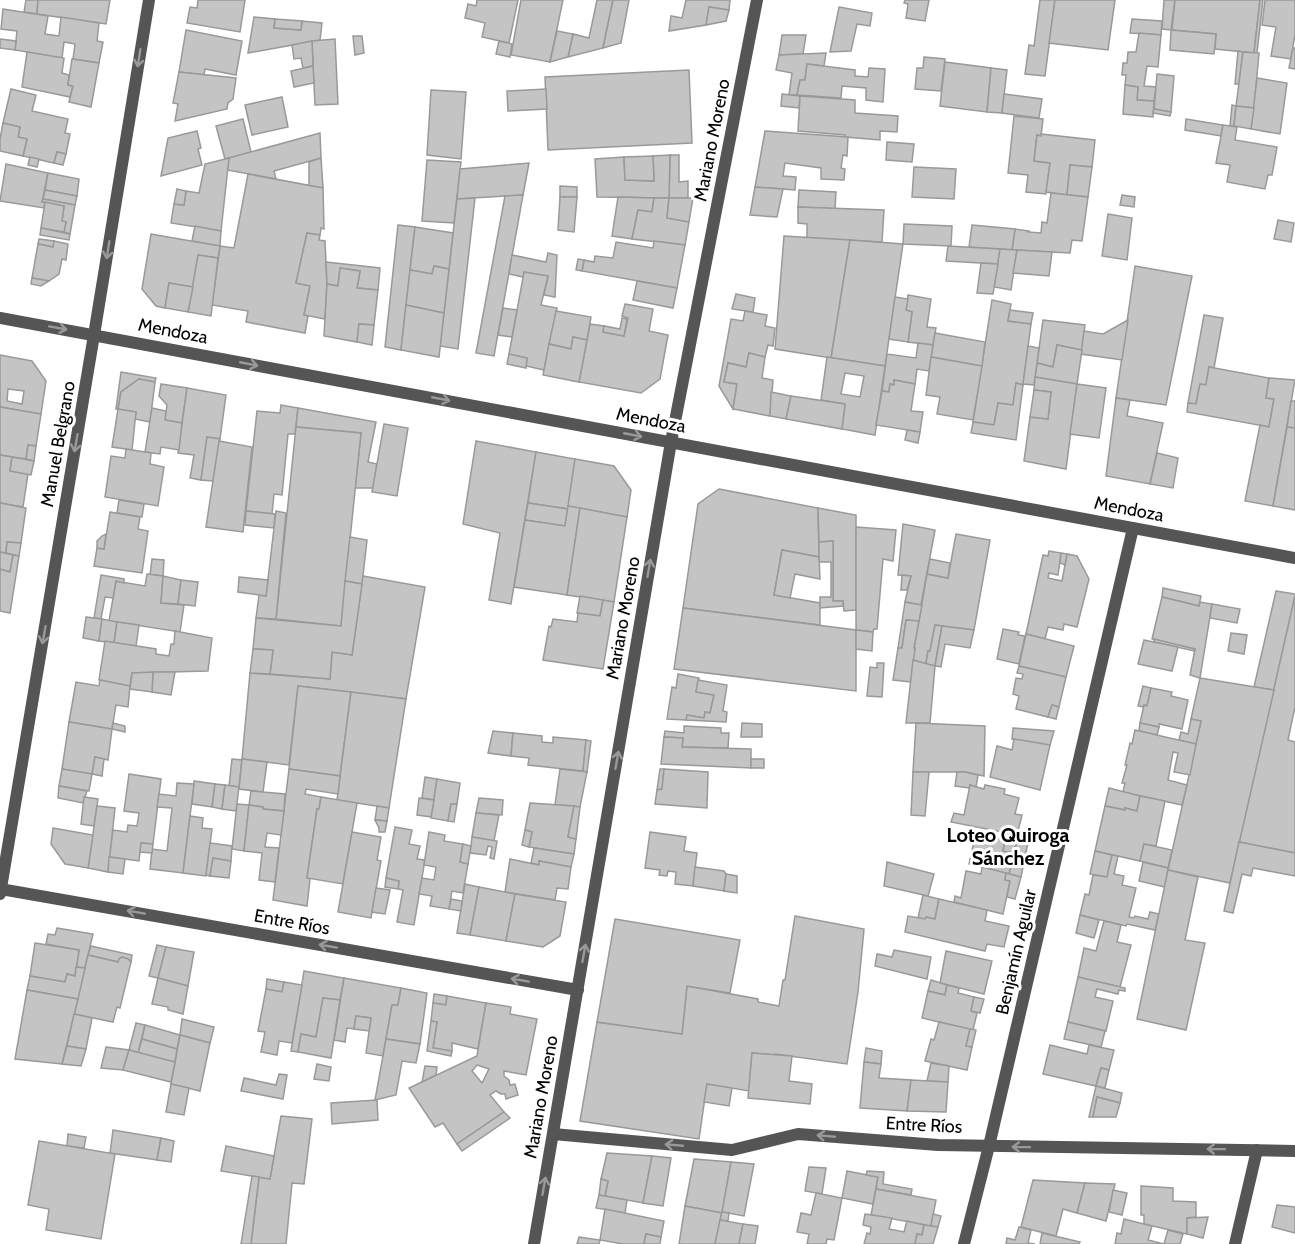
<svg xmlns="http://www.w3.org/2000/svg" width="1295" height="1244" font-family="Cabin,sans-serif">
	<rect width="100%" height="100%" fill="#fff"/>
	<g fill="#c4c4c4" stroke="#999" stroke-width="1.5" fill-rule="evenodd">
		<path d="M26 0H38L37 14 24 12Z"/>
		<path d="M38 0H110L106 24 37 14Z"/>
		<path d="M198 0H245L240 32 187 23 190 7 197 8Z"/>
		<path d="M477 0H518L509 43 482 37 485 23 465 18 468 4 476 6Z"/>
		<path d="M521 0H563L550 62 511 55Z"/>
		<path d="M597 0H613L603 48 568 57 573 34 589 38Z"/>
		<path d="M613 0H629L621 43 603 48Z"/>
		<path d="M686 0H730L729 10 709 7 706 25 669 31 671 16 682 18Z"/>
		<path d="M905 0H929L925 21 906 18 908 4 904 3Z"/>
		<path d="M1040 0H1055L1045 76 1025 74 1029 45 1034 46Z"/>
		<path d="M1055 0H1115L1108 50 1049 43Z"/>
		<path d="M1164 0H1175L1171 30 1162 29Z"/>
		<path d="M1175 0H1260L1254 53 1215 49 1216 34 1172 30Z"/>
		<path d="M1260 0H1263L1257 53H1254Z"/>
		<path d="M1265 0H1295V34L1291 59 1271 56 1276 27 1262 25Z"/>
		<path d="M709 7 729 10 726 21 706 25Z"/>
		<path d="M839 7 872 13 870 26 857 24 851 51 830 52Z"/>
		<path d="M3 9 48 16 45 34 59 36 61 17 99 23 97 41 103 42 99 63 73 59 75 44 64 42 62 58 15 50 17 31 1 29Z"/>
		<path d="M254 17 275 19 274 28 301 30 302 21 322 23 320 40 248 53Z"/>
		<path d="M275 19 302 21 301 30 274 28Z"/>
		<path d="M1132 19 1162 21 1161 35 1130 33Z"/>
		<path d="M186 30 242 41 236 75 205 69 204 75 179 72Z"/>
		<path d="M1171 30 1216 34 1214 54 1170 50Z"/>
		<path d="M557 31 573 34 568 57 550 62Z"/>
		<path d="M1139 33 1161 35 1158 67 1147 66 1144 86 1156 87 1154 101 1137 100 1138 87 1125 85 1126 75H1122L1123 63H1127L1128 52H1136Z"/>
		<path d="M782 35H806L803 54 779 55Z"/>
		<path d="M353 36H362L364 53 355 55Z"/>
		<path d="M0 39 16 41 15 50 0 48Z"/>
		<path d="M335 39 338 104 315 105 312 41Z"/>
		<path d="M312 41 313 66 303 68 301 58 294 59 292 45Z"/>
		<path d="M499 41 512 44 510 57 496 54Z"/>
		<path d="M1293 48H1295V69L1289 68Z"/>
		<path d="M1238 51 1243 52 1239 84H1235Z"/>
		<path d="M27 52 64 58 62 73 69 75 68 85 73 86 70 97 22 87Z"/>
		<path d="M1243 52 1259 53 1254 108 1236 106Z"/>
		<path d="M826 53 824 66 807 64 805 80H800L797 95H789L792 73 776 70 779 55Z"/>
		<path d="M924 57 945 59 941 91 915 89 917 68H923Z"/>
		<path d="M72 59 99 63 91 107 69 102 73 86 68 85Z"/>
		<path d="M945 62 991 68 987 112 940 106Z"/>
		<path d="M807 64 855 70V76L868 77 869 68 885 69 883 102 866 100V88L842 86 841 98 797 95 800 80H805Z"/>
		<path d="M313 66 314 83 294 87 291 71Z"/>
		<path d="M991 68 1007 70 1002 113 987 112Z"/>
		<path d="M689 70 692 143 548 150 545 77Z"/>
		<path d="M179 72 236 78 233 99 228 103 227 109 175 121 178 104 173 103Z"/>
		<path d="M1157 74 1174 76 1171 112 1154 109Z"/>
		<path d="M1257 78 1287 83 1280 134 1251 129Z"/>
		<path d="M1125 85 1138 87 1137 100 1154 101 1153 117 1123 114Z"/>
		<path d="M11 89 36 95 32 111 68 119 65 133 70 134 66 154 57 152 54 163 23 156 27 139 18 137 20 127 3 123Z"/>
		<path d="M546 89 547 109 508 111 507 91Z"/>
		<path d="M431 90 466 92 461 159 427 155Z"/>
		<path d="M782 94 800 96 799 108 781 106Z"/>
		<path d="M1004 94 1042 99 1039 118 1002 113Z"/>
		<path d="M800 96 855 100V113L898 116 897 132 880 131V140L845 137V135L798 131Z"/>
		<path d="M282 97 288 127 252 135 245 105Z"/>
		<path d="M1232 105 1236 106 1234 126H1230Z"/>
		<path d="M1236 106 1254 108 1251 129 1234 126Z"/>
		<path d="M1154 109 1171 112 1170 116 1153 113Z"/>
		<path d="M1014 116 1043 119 1041 136 1037 135 1034 161 1050 163 1046 194 1026 192 1028 175 1008 173Z"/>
		<path d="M243 119 251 152 225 159 216 126Z"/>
		<path d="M1186 119 1223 125 1221 136 1185 130Z"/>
		<path d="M3 123 20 127 18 137 27 139 23 156 0 151V139Z"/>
		<path d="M1223 125 1237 127 1235 140 1277 147 1272 175H1268L1265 189 1227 182 1230 165 1216 163Z"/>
		<path d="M197 131 201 148 198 149 202 165 161 176 168 138Z"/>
		<path d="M765 131 848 137 847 156 843 155 841 168 845 169 844 180 821 179V168L785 163 783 176 796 177 795 190 755 187Z"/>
		<path d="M320 133 321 158 274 171 276 179 227 170 229 158Z"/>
		<path d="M1041 134 1095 140 1092 167 1070 165 1067 195 1046 192 1050 163 1034 161 1037 135 1041 136Z"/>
		<path d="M887 142 914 144 912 162 886 160Z"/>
		<path d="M57 152 66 154 63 165 54 163Z"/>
		<path d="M670 155H679V182L688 181V198H669Z"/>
		<path d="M670 155 669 198 597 197 595 159 624 157 625 180 654 181 653 156Z"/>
		<path d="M653 156 654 181 625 180 624 157Z"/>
		<path d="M30 157 39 159 37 167 28 165Z"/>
		<path d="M229 158 221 231 171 223 174 204 184 205 186 191 199 193 205 164Z"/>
		<path d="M321 158 323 188 309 186V162Z"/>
		<path d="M427 160 461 162 454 223 422 221Z"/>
		<path d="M529 163 523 195 457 199 460 169Z"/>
		<path d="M6 164 48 173 42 202H45L44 208 0 201Z"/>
		<path d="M1070 165 1092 167 1088 197 1067 195Z"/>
		<path d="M914 167 956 169 954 199 912 197Z"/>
		<path d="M48 173 79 179 77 196 45 190Z"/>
		<path d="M248 174 323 188 324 229 321 228 320 235 307 233 296 283 310 286 304 315 308 316 305 333 246 322 248 311 212 305 220 246 234 248Z"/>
		<path d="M560 186 577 187V197H560Z"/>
		<path d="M755 187 783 189 777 217 750 215Z"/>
		<path d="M177 189 186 191 184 205 174 204Z"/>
		<path d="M45 190 77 196 75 205 43 199Z"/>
		<path d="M799 190 836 192 835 209 798 207Z"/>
		<path d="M1051 193 1088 197 1082 241 1072 240 1070 253 1012 250 1015 229 1029 231 1028 232 1041 233 1042 222 1047 223Z"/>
		<path d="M523 195 494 356 476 353 505 196Z"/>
		<path d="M1122 195 1135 197 1134 207 1120 205Z"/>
		<path d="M560 197H577L574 232 558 230Z"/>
		<path d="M618 197 654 198 652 212 638 210 632 239 612 236Z"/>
		<path d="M475 198 458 349 440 346 457 199Z"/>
		<path d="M654 198H669L667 218 689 222 685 245 632 239 638 210 652 212Z"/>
		<path d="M669 198H693L689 222 667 218Z"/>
		<path d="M43 199 75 205 70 234 64 232 66 222 62 221 64 206 42 202Z"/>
		<path d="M45 202 64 206 62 221 66 222 64 232 41 228Z"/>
		<path d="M798 207 884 210 882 242 807 238V224L798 223Z"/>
		<path d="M1108 214 1132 218 1127 260 1102 256Z"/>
		<path d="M1278 220 1294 223 1291 242 1274 239Z"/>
		<path d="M904 224 952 226 951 246 903 244Z"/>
		<path d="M398 225 415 227 401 350 385 347Z"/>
		<path d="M972 225 1015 229 1012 250 969 247Z"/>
		<path d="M195 226 221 231 220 246 192 241Z"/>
		<path d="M415 227 453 233 449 269 434 266 432 274 410 270Z"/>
		<path d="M41 228 70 234 69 240 40 235Z"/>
		<path d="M307 233 320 235 319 240 325 241 327 284 325 319 304 315 310 286 296 283Z"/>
		<path d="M151 234 220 246 218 258 198 255 193 287 169 283 165 308 156 306 142 289Z"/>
		<path d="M784 236 850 240 831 358 775 349Z"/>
		<path d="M39 239 54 241 53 247 38 244Z"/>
		<path d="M850 240 903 244 885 366 831 358Z"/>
		<path d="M54 241 68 244 66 260 62 259 59 274 49 281 32 278 38 244 53 247Z"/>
		<path d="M654 241 685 245 677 288 582 271 584 260 594 262 595 256 613 258 616 242 653 248Z"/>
		<path d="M948 246 1000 249 998 264 946 261Z"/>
		<path d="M1000 249 1017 250 1011 290 994 287Z"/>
		<path d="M1017 250 1052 252 1049 276 1013 273Z"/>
		<path d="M548 253 557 255 555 297 544 295 548 276 524 272 523 277 509 274 512 255 546 262Z"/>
		<path d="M198 255 218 258 211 316 188 312Z"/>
		<path d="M578 259 584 260 582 271 576 270Z"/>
		<path d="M326 262 380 268 378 290 357 288 360 271 340 268 338 286 327 284Z"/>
		<path d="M981 263 998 264 993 294 977 293Z"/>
		<path d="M434 266 449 269 444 313 406 305 410 270 432 274Z"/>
		<path d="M1135 266 1192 276 1166 405 1116 398Z"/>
		<path d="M340 268 360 271 357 288 378 290 374 325 359 324 357 342 324 336 327 284 338 286Z"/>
		<path d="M524 272 548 276 541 305 557 308 544 370 526 366 527 358 509 354Z"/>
		<path d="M32 278 49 281 41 286 31 284Z"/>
		<path d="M637 281 677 288 673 308 633 300Z"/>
		<path d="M169 283 193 287 188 312 165 308Z"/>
		<path d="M736 294 755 298 753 312 732 309Z"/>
		<path d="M908 295 931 299 927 327 936 328 933 345 908 342 912 312 906 310Z"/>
		<path d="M895 297 908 299 906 310 912 312 908 342 889 339Z"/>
		<path d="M992 300 1011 304 1008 321 1031 324 1023 385 1016 383 1013 405 998 403 994 425 973 422Z"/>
		<path d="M625 304 653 309 649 331 668 335 660 379 641 393 579 382 590 324 604 326 603 332 624 336 628 318 622 316Z"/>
		<path d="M406 305 444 313 439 357 401 350Z"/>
		<path d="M503 308 517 310 512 337 498 335Z"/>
		<path d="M1010 310 1033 313 1031 324 1008 321Z"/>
		<path d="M556 311 591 317 587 340 573 337 571 349 549 344Z"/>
		<path d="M745 311 767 315 765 326 775 328 773 346 768 345 765 357 749 353 746 367 728 363 724 382 737 384 733 409 719 386 731 319 743 321Z"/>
		<path d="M1204 315 1223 318 1214 368 1209 367 1206 385 1200 384 1196 404 1188 403Z"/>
		<path d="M622 318 627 319 624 336 603 332 604 326 620 329Z"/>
		<path d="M1043 320 1085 325 1082 350 1057 345 1053 367 1037 363Z"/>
		<path d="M1128 320 1122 360 1081 354 1084 331 1103 334Z"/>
		<path d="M359 324 374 325 372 345 357 342Z"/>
		<path d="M935 333 985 342 982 366 931 357Z"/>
		<path d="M573 337 587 340 579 382 543 375 549 344 571 349Z"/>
		<path d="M918 343 933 345 929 371 917 369 915 384 894 380V385L890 384 889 392 882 391 887 354 916 358Z"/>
		<path d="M1057 345 1082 350 1077 384 1035 377 1037 363 1053 367Z"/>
		<path d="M1028 346 1039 348 1034 385 1023 384Z"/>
		<path d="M749 353 765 357 762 378 773 380 770 416 733 409 737 384 724 382 728 363 746 367Z"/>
		<path d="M509 354 527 358 526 368 507 364Z"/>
		<path d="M0 355 32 361 46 381 41 414 0 407ZM8 389 24 391 22 404 7 401Z"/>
		<path d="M827 357 885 366 875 435 842 429 845 404 821 400ZM845 373 864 376 860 397 841 394Z"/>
		<path d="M931 357 982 366 973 420 937 414 940 397 926 395Z"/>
		<path d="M1209 367 1269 378 1266 398 1274 399 1269 427 1187 412 1188 403 1196 404 1200 384 1206 385Z"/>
		<path d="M121 372 156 378 155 382 139 379 121 392 118 409H116Z"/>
		<path d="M1035 377 1077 384 1066 469 1024 461 1030 417 1048 419 1051 392 1034 390Z"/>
		<path d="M1269 378 1295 380 1273 506 1245 501 1260 425 1269 427 1274 399 1266 398Z"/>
		<path d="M139 379 155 382 150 422 135 419 136 412 118 409 121 392Z"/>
		<path d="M894 380 915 384 911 411 923 412 920 432 876 425 882 391 889 392 890 384 894 385Z"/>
		<path d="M1016 383 1023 385 1016 440 971 433 973 422 994 425 998 403 1013 405Z"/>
		<path d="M161 384 187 388 182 423 165 420 167 405 159 396Z"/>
		<path d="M1077 384 1106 388 1099 438 1070 434Z"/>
		<path d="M187 388 226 395 220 439 207 437 201 480 190 478 194 455 178 453Z"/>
		<path d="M1034 390 1051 392 1048 419 1030 417Z"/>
		<path d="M771 392 791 396 786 419 770 416Z"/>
		<path d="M791 396 845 404 842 429 786 419Z"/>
		<path d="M1116 398 1130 400 1127 416 1163 423 1150 484 1106 476Z"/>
		<path d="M1291 401H1295V428L1287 427Z"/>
		<path d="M281 405 298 408 295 434H288L282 495 274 494 272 514 246 511 257 411 280 413Z"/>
		<path d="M0 407 41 414 36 446 28 445 26 459 0 455Z"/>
		<path d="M152 408 166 411 165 420 182 423 179 450 161 447 160 454 145 452Z"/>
		<path d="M298 408 376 422 368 462 377 464 373 488H355L361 433 296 427Z"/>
		<path d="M118 409 136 412 132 450 112 447Z"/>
		<path d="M384 424 408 428 397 496 372 492Z"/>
		<path d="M296 427 361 433 341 626 276 619Z"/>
		<path d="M1287 427 1295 428V510L1273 506Z"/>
		<path d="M907 430 920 432 918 443 905 440Z"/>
		<path d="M207 437 220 439 213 481 201 480Z"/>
		<path d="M219 441 252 447 243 532 206 527Z"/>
		<path d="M476 441 536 452 511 604 489 600 500 533 463 524Z"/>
		<path d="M28 445 36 446 34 461 26 459Z"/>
		<path d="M126 449 151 453 150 464 164 467 158 506 105 497 111 456 125 458Z"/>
		<path d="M536 452 575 459 568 509 528 503Z"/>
		<path d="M1157 453 1178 458 1173 488 1150 484Z"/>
		<path d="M0 455 12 457 10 471 28 474 23 507 0 503Z"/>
		<path d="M12 457 34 461 31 475 10 471Z"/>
		<path d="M575 459 614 466 631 490 627 517 568 506Z"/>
		<path d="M719 489 818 508 819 557 782 550 774 595 820 603V625L683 608 698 504Z"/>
		<path d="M119 500 144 504 142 517 117 513Z"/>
		<path d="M0 503 26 508 21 543 7 542 6 553 0 552Z"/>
		<path d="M528 503 568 509 565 526 525 520Z"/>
		<path d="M568 506 580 508 567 595 514 587 525 520 565 526Z"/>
		<path d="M580 508 627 517 614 602 567 595Z"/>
		<path d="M818 508 856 515V610L844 611 843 601H833V541L819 542Z"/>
		<path d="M246 511 275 514 274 528 245 525Z"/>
		<path d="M276 511 286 513 276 619 256 618 259 595 266 596Z"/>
		<path d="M110 512 140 517 138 529 148 531 142 573 94 566 97 548 104 549Z"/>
		<path d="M903 524 935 530 921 605 905 602 911 576 898 575Z"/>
		<path d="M856 527 896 530 893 561 883 559 877 629H874L873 632 856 630Z"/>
		<path d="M106 534 104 549 97 548V541L102 536Z"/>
		<path d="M956 534 990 540 974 630 935 625 930 651H928L926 664 913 660 915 648H914L927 574 948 578Z"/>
		<path d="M350 537 367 540 362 584 345 581Z"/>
		<path d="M833 541V601H843V606L820 608V597H831V562H819V542Z"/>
		<path d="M7 542 21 543 19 556 6 553Z"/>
		<path d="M782 550 819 557 820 579 795 574 790 598 774 595Z"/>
		<path d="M1049 551 1061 553 1058 575 1049 573 1048 578 1062 581 1067 554 1077 556 1089 579 1077 627 1064 624 1063 630 1048 627 1045 639 1026 634 1043 555 1048 556Z"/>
		<path d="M0 552 13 555 10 572 0 569Z"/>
		<path d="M1061 553 1067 554 1065 565 1060 563Z"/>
		<path d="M13 555 19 556 10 613 0 611V569L10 572Z"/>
		<path d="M152 559 164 560 163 576 150 575Z"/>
		<path d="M930 559 950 563 948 578 927 574Z"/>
		<path d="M147 574 163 576 161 603 184 605 180 632 109 621 116 581 145 586Z"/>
		<path d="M101 575 124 579V583L116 581 113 598 105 597 101 619 94 618Z"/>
		<path d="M902 575 911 576 907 590H901Z"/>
		<path d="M163 576 181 580 178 604 161 603Z"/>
		<path d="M363 576 425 587 406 699 298 686 289 765 242 759 250 673 330 679 332 652 352 655Z"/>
		<path d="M239 577 268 580 266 596 238 592Z"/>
		<path d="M181 580 198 582 195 606 178 604Z"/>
		<path d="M345 581 362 584 352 655 332 652 330 679 270 674 273 650 253 649 256 618 341 626Z"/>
		<path d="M1163 588 1201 596 1199 606 1162 597Z"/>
		<path d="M1276 591 1295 594V596L1274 690 1254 687Z"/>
		<path d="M580 596 603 600 600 616 577 613Z"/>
		<path d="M1295 596V707L1288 740 1295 742V853L1239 842Z"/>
		<path d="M1162 597 1199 606 1200 602 1212 604 1200 678 1190 675 1195 649 1152 639Z"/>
		<path d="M603 600 614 602 603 669 543 660 549 626 551 627 553 619 577 622 578 613 600 616Z"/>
		<path d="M905 602 922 605 919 621 906 620 902 648H898Z"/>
		<path d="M1212 604 1240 609 1237 623 1210 618Z"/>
		<path d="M683 608 856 630V691L674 669Z"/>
		<path d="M86 617 102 619 99 641 83 638Z"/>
		<path d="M102 619 117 622 114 643 99 641Z"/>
		<path d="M906 620 919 621 914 648H915L911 682 893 680 898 648H902Z"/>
		<path d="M117 622 139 625 136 646 114 643Z"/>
		<path d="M935 625 942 626 935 666 926 664 928 651H930Z"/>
		<path d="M942 626 974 630 970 648 945 644 941 667 935 666Z"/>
		<path d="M1003 629 1019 632 1018 635 1025 636 1019 664 997 659Z"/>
		<path d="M856 630 873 632 872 651 856 649Z"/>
		<path d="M175 631 212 638 208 671 132 673 130 686 99 680 105 641 156 649V654L169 656 171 644H174Z"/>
		<path d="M1231 633 1247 635 1244 654 1228 651Z"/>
		<path d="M1026 634 1074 646 1066 677 1019 666Z"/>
		<path d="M1154 639 1195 649 1194 651 1154 642Z"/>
		<path d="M1144 640 1178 647 1172 671 1138 664Z"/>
		<path d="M253 649 273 650 270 674 250 673Z"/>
		<path d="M913 660 935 666 930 723H906Z"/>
		<path d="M877 663H884L882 697 867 696 870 667 877 668Z"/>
		<path d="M1019 666 1066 677 1059 707 1052 705 1048 717 1016 709 1019 696 1013 694 1016 678 1022 679 1023 674 1017 673Z"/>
		<path d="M153 672H175L171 695 152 692Z"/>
		<path d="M153 672 152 692 130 689 132 673Z"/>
		<path d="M678 674 699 678 696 692 714 695 710 713 705 712 704 718 687 715 686 720 667 719 672 687 676 688Z"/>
		<path d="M1200 678 1274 690 1230 883 1168 870 1201 721 1191 719Z"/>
		<path d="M100 680 130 686 128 707 116 705 112 729 69 722 76 682 99 686Z"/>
		<path d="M698 680 727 685 723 711 727 712 726 722 686 720 687 715 704 718 705 712 710 713 714 695 696 692Z"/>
		<path d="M298 686 351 692 340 776 289 769Z"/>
		<path d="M1143 686 1151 688 1147 706 1144 705V707L1138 706Z"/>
		<path d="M1151 688 1172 692 1171 696 1188 700 1182 729 1159 724V727L1140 723 1144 705 1147 706Z"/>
		<path d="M351 692 406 699 389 808 337 800Z"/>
		<path d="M1052 705 1059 707 1056 719 1048 717Z"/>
		<path d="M1191 719 1201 721 1196 744 1179 740 1181 732 1188 734Z"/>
		<path d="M69 722 112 729 108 760 95 757 92 774 62 769Z"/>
		<path d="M113 723 125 726V732L112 729Z"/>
		<path d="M742 723 762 724V737H741Z"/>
		<path d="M916 723 985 726 984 776 965 772H913Z"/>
		<path d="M1140 723 1159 727 1157 735 1139 731Z"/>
		<path d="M684 726 721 728V733H729L728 748 682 747 683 738 664 737 665 731 684 733Z"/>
		<path d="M1013 728 1054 731 1050 745 1012 739Z"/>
		<path d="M1135 730 1196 744 1190 775 1174 772 1178 753 1173 752 1168 780 1187 785 1182 805 1123 792 1125 783H1122L1127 765H1125L1130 743 1132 744Z"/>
		<path d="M493 731 513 733 511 756 488 753Z"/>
		<path d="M513 733 542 736V742L553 743V737L586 740 583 771 528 765 529 758 511 756Z"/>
		<path d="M664 737 683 738 682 747 751 749V768L661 764Z"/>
		<path d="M1014 739 1050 745 1040 790 990 777 997 746 1012 750Z"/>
		<path d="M586 740 591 741 587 772 583 771Z"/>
		<path d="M95 757 104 759 102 776 92 774Z"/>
		<path d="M232 759 242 760 239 787 229 786Z"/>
		<path d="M242 759 267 762 263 792 239 789Z"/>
		<rect x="751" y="759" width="13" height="9"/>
		<path d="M62 769 92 774 89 791 59 786Z"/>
		<path d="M289 769 340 776 338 794 306 789 305 794 321 797 319 809H317L307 878 310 879 307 906 273 900Z"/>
		<path d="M560 769 587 772 580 807 555 805Z"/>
		<path d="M660 769H664L662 789 657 790Z"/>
		<path d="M664 769 708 772 707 808 655 804 657 790 662 789Z"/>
		<path d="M913 772H929L925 816 911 815Z"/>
		<path d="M957 772H965L978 775 976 787 970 785 969 788 955 786Z"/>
		<path d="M129 774 161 779 153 844 141 843 139 861 109 857 113 830 127 832 128 825 137 826 139 813 124 811Z"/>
		<path d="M425 777 437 779 434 800 422 798Z"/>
		<path d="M437 779 460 783 457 804H451L448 821 431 818Z"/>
		<path d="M194 781 215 784 212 807 192 804Z"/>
		<path d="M177 783 194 784 183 873 150 869 152 849 167 851 172 808 157 807 159 794 176 796Z"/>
		<path d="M215 784 225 785 222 809 212 807Z"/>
		<path d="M225 785 239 787 236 811 222 809Z"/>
		<path d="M970 785 984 789 985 785 1005 789 1004 794 1019 798 1015 814 1022 815 1017 835 951 822 954 813 964 815Z"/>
		<path d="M59 786 87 791 83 803 58 798Z"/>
		<path d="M1109 788 1140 796 1137 811 1125 808V810L1105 806Z"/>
		<path d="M251 791 285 794 284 811 263 809V807L249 805Z"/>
		<path d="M1140 796 1165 801 1156 846 1144 844 1140 861 1095 851 1105 806 1125 810V808L1137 811Z"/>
		<path d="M84 797 98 799 94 826 81 824Z"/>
		<path d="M321 797 357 803 343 884 307 878 317 809H319Z"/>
		<path d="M419 798 434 800 431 817 417 815Z"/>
		<path d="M479 798 503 800 502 815 476 813Z"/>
		<path d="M530 803 574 806 568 837 576 839 574 854 529 847 532 832 525 830Z"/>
		<path d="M237 804 249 805 244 851 232 849Z"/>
		<path d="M451 804H457L454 822 448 821Z"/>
		<path d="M249 805 263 807V809L284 811 281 835 267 833 265 847 279 848 275 882 259 880 262 853 244 851Z"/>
		<path d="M97 806 115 808 108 872 88 868Z"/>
		<path d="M377 806 389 808 387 821 375 820Z"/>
		<path d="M574 806 580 807 576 839 568 837Z"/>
		<path d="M476 813 499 815 494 841 472 837Z"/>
		<path d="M190 816 203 818 202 828 212 829 206 876 183 873Z"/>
		<path d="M375 820 387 821 385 832H379V828Z"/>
		<path d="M395 827 412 830 409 844 420 846 417 859 425 860 414 925 397 922 403 890 398 889 399 881 386 878Z"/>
		<path d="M53 828 93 835 88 868 65 864 51 844Z"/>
		<path d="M525 830 532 832 529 847 522 845Z"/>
		<path d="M352 832 381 837 377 860 381 861 371 918 338 912Z"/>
		<path d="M429 832 445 835 444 841 463 844 460 862 468 864 463 893 452 891 449 909 430 906 432 896 419 894 422 878 434 880 436 867 424 865Z"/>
		<path d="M650 832 686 837 684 851 697 853 693 886 675 884 676 872 668 871 667 876 659 875 660 870 645 868Z"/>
		<path d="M976 833 1005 840 1003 851 1014 853 1009 874 969 864Z"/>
		<path d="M1006 833 1018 835 1016 842 1005 840Z"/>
		<path d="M1018 835 1029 838 1025 857 1014 854Z"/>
		<path d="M472 837 497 841 494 859 490 858 492 847 488 846 486 855 470 853Z"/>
		<path d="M1005 840 1016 842 1014 853 1003 851Z"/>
		<path d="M1239 842 1295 853V876L1253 868 1251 876 1242 874 1233 913 1224 911Z"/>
		<path d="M141 843 153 844 152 853 140 852Z"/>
		<path d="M210 843 232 846 231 861 213 858 210 876 206 875Z"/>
		<path d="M463 844 471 846 468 864 460 862Z"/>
		<path d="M1144 844 1172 850 1168 868 1140 861Z"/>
		<path d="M534 848 574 854 571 867 539 861V865L531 863Z"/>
		<path d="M1095 851 1112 855 1107 877 1090 874Z"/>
		<path d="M1014 854 1025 857 1021 877 1009 874Z"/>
		<path d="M1112 855 1118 856 1114 874 1124 876 1122 885 1136 888 1129 917 1134 918 1135 916 1148 919 1150 912 1159 914 1155 930 1127 924 1126 926 1080 915 1085 894 1089 895 1093 875 1107 877Z"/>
		<path d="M109 857 125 859 123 874 108 872Z"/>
		<path d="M213 858 231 861 229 878 210 876Z"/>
		<path d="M510 859 539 865V861L571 867 568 889 557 888 555 900 505 892Z"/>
		<path d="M887 862 934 874 928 896 884 886Z"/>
		<path d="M1143 862 1168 868 1165 887 1139 881Z"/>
		<path d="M695 867 724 871 726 874 724 891 693 886Z"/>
		<path d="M982 867 1006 873 1005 880 1010 881 1003 914 954 902 955 896 961 898 966 871 981 874Z"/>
		<path d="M1168 870 1198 877 1185 940 1205 943 1186 1030 1137 1019Z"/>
		<path d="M1006 873 1021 877 1015 899 1007 897 1010 881 1005 880Z"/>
		<path d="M726 874 737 876V893L724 891Z"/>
		<path d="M386 878 399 881 398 889 385 887Z"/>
		<path d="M465 884 479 887 470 935 457 933Z"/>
		<path d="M479 887 515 894 506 941 470 935Z"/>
		<path d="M376 888 390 890 385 914 372 912Z"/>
		<path d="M515 894 566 902 560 936 543 947 506 941Z"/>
		<path d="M923 895 939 899 935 919 926 917 925 919 918 918Z"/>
		<path d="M451 899 462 901 461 911 449 909Z"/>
		<path d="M939 899 987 910 985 921 1009 926 1004 947 987 944 985 951 905 932 908 916 925 919 926 917 935 919Z"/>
		<path d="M1080 915 1099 920 1094 938 1076 933Z"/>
		<path d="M795 916 864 929 858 992 847 1064 775 1054V1055L752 1053 749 1091 707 1084 699 1139 580 1121 597 1022 682 1034 687 986 758 999V1002L779 1006 783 980H785Z"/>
		<path d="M615 919 740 940 730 993 687 986 682 1034 597 1022Z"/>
		<path d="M1104 921 1121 925 1117 942 1131 945 1120 987 1078 977 1084 948 1096 951Z"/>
		<path d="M57 928 93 934 85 968 76 967 79 950 46 944 48 934 55 935Z"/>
		<path d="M35 943 79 950 75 976 67 974 65 982 30 976Z"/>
		<path d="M157 945 166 947 158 978 149 976Z"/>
		<path d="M91 946 132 955 131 962 128 959 122 957 119 959 118 962 88 955Z"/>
		<path d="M166 947 194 952 188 986 158 978Z"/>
		<path d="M894 950 931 957 927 979 875 966 877 954 892 957Z"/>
		<path d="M946 951 992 961 984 994 940 983Z"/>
		<path d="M88 955 118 962 119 959 122 957 128 959 131 962 120 1008 117 1007 113 1022 74 1014Z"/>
		<path d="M76 967 85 968 78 999 27 990 30 976 65 982 67 974 75 976Z"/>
		<path d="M304 971 344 978 340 1000 323 998 316 1037 301 1034 298 1052 291 1051Z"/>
		<path d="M1078 977 1125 988V991L1119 990 1118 994 1097 989 1095 997 1113 1001 1106 1031 1068 1022Z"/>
		<path d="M158 978 188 986 183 1014 168 1010V1007L152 1004Z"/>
		<path d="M344 978 401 988 398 1005H392L383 1056 366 1053 371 1018 356 1016 354 1029 347 1028 345 1042 334 1040Z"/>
		<path d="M267 979 284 982 282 992 266 989Z"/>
		<path d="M931 980 947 985 945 995 928 991Z"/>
		<path d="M284 982 302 985 292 1043 279 1041 277 1055 261 1052 265 1032 258 1031 266 989 282 992Z"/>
		<path d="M947 985 959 988 958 993 974 997 971 1011 977 1013 973 1030 922 1018 928 991 945 995Z"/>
		<path d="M401 988 427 993 420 1044 386 1039 392 1005H398Z"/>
		<path d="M27 990 78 999 62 1064 15 1059Z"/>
		<path d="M434 994 447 996 446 1005 433 1003Z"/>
		<path d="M447 996 486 1003 478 1049 452 1043V1051L433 1048 437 1022 431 1021 433 1003 446 1005Z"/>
		<path d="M974 997 984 999 980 1013 971 1011Z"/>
		<path d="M323 998 340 1000 331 1058 298 1052 301 1034 316 1037Z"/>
		<path d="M486 1003 511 1007 510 1014 537 1019 526 1075 504 1071V1076L509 1080 510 1085 515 1084 518 1095 506 1099 505 1094H501L496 1091 490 1095 504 1112 457 1144 443 1123 435 1127 409 1088 477 1056ZM477 1065 489 1069 482 1083 472 1071Z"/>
		<path d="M74 1014 92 1018 86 1049 67 1046Z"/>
		<path d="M356 1016 371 1018 369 1031 354 1029Z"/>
		<path d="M182 1019 214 1027 210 1043 180 1035Z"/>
		<path d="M431 1021 437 1022 433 1048 452 1051 451 1056 427 1051Z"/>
		<path d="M939 1022 970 1029 966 1046 972 1047 967 1070 925 1061 931 1039 934 1040Z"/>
		<path d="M1068 1022 1105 1031 1101 1047 1064 1039Z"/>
		<path d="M136 1023 145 1025 138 1053 129 1050Z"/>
		<path d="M145 1025 180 1035 177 1049 142 1039Z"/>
		<path d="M970 1029 976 1030 972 1047 966 1046Z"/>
		<path d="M180 1035 210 1043 200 1091 171 1084Z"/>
		<path d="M142 1039 177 1049 175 1062 138 1053Z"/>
		<path d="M386 1039 420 1044 416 1063 402 1061 396 1095 375 1100Z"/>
		<path d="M1050 1045 1087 1054 1089 1045 1114 1050 1109 1070 1101 1068 1096 1086 1043 1074Z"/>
		<path d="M67 1046 86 1049 81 1066 62 1064Z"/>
		<path d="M106 1047 129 1050 123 1070 101 1068Z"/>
		<path d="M866 1048 882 1051 881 1064 864 1062Z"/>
		<path d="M129 1050 175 1062 171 1082 123 1070Z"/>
		<path d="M752 1053 792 1056 789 1081 812 1084 810 1104 748 1098Z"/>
		<path d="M864 1062 881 1064 879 1078 911 1080 907 1111 860 1108Z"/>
		<path d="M931 1063 949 1066 948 1082 927 1081Z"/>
		<path d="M317 1064 331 1067 329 1081 314 1079Z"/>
		<path d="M425 1066 437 1067 436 1075 422 1082Z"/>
		<path d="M1101 1068 1109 1070 1105 1088 1096 1086Z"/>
		<path d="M279 1074 287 1075 283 1099 241 1091 244 1078 276 1085Z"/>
		<path d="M911 1080 948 1082 946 1112 907 1111Z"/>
		<path d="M171 1084 189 1088 184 1115 166 1112Z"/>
		<path d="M707 1084 732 1088 729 1106 704 1102Z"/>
		<path d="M1096 1086 1122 1093 1120 1103 1097 1097 1093 1117H1089Z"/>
		<path d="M1097 1097 1120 1103 1116 1117H1093Z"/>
		<path d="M377 1100 378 1120 332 1124 331 1103Z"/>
		<path d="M504 1112 510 1118 462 1151 457 1144Z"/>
		<path d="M281 1116 312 1119 304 1184 292 1183 286 1244H251L259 1177 270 1179Z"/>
		<path d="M113 1130 161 1138 157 1160 110 1153Z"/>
		<path d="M68 1134 86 1137 84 1148 67 1146Z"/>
		<path d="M161 1138 174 1141 171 1162 157 1160Z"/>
		<path d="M39 1141 115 1154 101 1239 46 1230 49 1209 28 1205Z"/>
		<path d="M226 1146 274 1156 270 1179 221 1171Z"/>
		<path d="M607 1153 652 1156 643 1203 605 1196 608 1181 601 1179Z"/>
		<path d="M652 1156 671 1158 663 1206 643 1203Z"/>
		<path d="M694 1159 731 1162 722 1213 685 1206Z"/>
		<path d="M731 1162 754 1164 744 1216 722 1212Z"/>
		<path d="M809 1167 826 1168 822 1194 805 1191Z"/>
		<path d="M847 1171 878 1177 873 1204 842 1198Z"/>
		<path d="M867 1171 884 1172 883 1184 912 1189 911 1195 876 1189 878 1177 866 1175Z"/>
		<path d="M252 1176 259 1177 251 1244H241Z"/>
		<path d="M601 1179 608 1181 605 1196 599 1195Z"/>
		<path d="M1033 1180 1085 1183 1077 1213 1063 1209 1056 1236 1021 1227Z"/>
		<path d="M1085 1183 1115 1184 1106 1221 1077 1213Z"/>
		<path d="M1141 1186 1173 1188V1201L1196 1202V1217L1187 1218V1234L1144 1224V1215H1141Z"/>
		<path d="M876 1189 936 1200 931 1226 871 1215Z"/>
		<path d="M1113 1190 1127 1193 1122 1215 1109 1212Z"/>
		<path d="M816 1193 842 1198 834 1240 827 1239 826 1244H807L809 1234 797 1232 801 1213 811 1215Z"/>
		<path d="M599 1195 627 1200 625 1213 596 1208Z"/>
		<path d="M1277 1205 1295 1207V1233L1272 1227Z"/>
		<path d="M685 1206 722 1213 715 1244H679Z"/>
		<path d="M605 1209 664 1221 661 1237 646 1234 644 1244H623L600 1240Z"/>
		<path d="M722 1212 729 1213 728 1221 720 1220Z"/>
		<path d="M865 1214 892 1218 889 1229 904 1232 907 1221 924 1225 922 1235 917 1234 915 1244H864L867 1233 870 1234 871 1227 863 1225Z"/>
		<path d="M933 1214 941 1216 938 1227 931 1226Z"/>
		<path d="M1208 1217 1203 1238 1187 1234V1218Z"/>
		<path d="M1124 1219 1152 1226 1148 1240 1164 1244 1168 1230 1183 1234 1180 1244H1115L1117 1233 1121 1234Z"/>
		<path d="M720 1220 743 1224 739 1244H715Z"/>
		<path d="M743 1224 758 1226 755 1244H739Z"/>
		<path d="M924 1225 938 1227 933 1244H915L917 1234 922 1235Z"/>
		<path d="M1019 1227 1031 1230 1028 1243 1035 1244H1006L1007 1238 1015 1240Z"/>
		<path d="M1042 1233 1080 1242 1079 1244H1040Z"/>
		<path d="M646 1234 661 1237 660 1244H644Z"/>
		<path d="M579 1237 600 1240 599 1244H577Z"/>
	</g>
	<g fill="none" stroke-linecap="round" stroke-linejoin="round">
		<g stroke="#555" stroke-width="12">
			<path d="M0 318 1295 558"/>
			<path d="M0 889 578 990"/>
			<path d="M0 894 94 335 149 0"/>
			<path d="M553 1134 732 1150 798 1134 938 1145 1295 1151"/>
			<path d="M534 1244 671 442 757 0"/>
			<path d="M964 1244 989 1146 1133 528"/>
			<path d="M1235 1244 1257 1150"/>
		</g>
	</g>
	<defs><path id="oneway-shaft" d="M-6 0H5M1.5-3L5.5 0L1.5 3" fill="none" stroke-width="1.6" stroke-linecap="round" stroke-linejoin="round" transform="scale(1.5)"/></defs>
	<g stroke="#999">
		<use href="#oneway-shaft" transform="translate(139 58) rotate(99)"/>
		<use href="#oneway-shaft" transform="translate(108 250) rotate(99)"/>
		<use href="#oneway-shaft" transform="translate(58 328) rotate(10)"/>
		<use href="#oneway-shaft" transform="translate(249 364) rotate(11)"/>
		<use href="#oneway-shaft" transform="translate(441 399) rotate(11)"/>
		<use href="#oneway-shaft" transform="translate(633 435) rotate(11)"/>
		<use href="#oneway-shaft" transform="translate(76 443) rotate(100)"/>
		<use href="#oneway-shaft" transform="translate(649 568) rotate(-80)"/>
		<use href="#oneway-shaft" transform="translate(44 635) rotate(100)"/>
		<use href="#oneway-shaft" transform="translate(617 760) rotate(-80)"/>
		<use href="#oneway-shaft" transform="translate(136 912) rotate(-170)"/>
		<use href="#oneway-shaft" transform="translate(328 946) rotate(-170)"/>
		<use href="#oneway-shaft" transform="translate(584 953) rotate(-80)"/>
		<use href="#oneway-shaft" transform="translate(520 980) rotate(-170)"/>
		<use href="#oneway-shaft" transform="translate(826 1136) rotate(-175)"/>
		<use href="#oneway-shaft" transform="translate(674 1145) rotate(-175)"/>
		<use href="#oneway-shaft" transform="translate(1021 1147) rotate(-179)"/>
		<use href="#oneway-shaft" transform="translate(1216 1149) rotate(-179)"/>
		<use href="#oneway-shaft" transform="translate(544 1186) rotate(-80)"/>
	</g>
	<g text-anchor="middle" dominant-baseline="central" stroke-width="6" stroke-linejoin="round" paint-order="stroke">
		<g font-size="18" fill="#000" stroke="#fff">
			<text transform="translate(712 140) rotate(-79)">Mariano Moreno</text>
			<text transform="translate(173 331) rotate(11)">Mendoza</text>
			<text transform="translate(651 420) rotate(11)">Mendoza</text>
			<text transform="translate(58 444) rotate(-80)">Manuel Belgrano</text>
			<text transform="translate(1129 509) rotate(11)">Mendoza</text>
			<text transform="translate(623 618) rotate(-80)">Mariano Moreno</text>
			<text transform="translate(292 922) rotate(10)">Entre Ríos</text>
			<text transform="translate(1016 952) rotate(-77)">Benjamín Aguilar</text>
			<text transform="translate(541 1097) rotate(-80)">Mariano Moreno</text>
			<text transform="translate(924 1125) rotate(3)">Entre Ríos</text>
		</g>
		<g font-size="20" font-weight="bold" fill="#000" stroke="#fff">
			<text x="1008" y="835">Loteo Quiroga<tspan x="1008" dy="23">Sánchez</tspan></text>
		</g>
	</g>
</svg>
